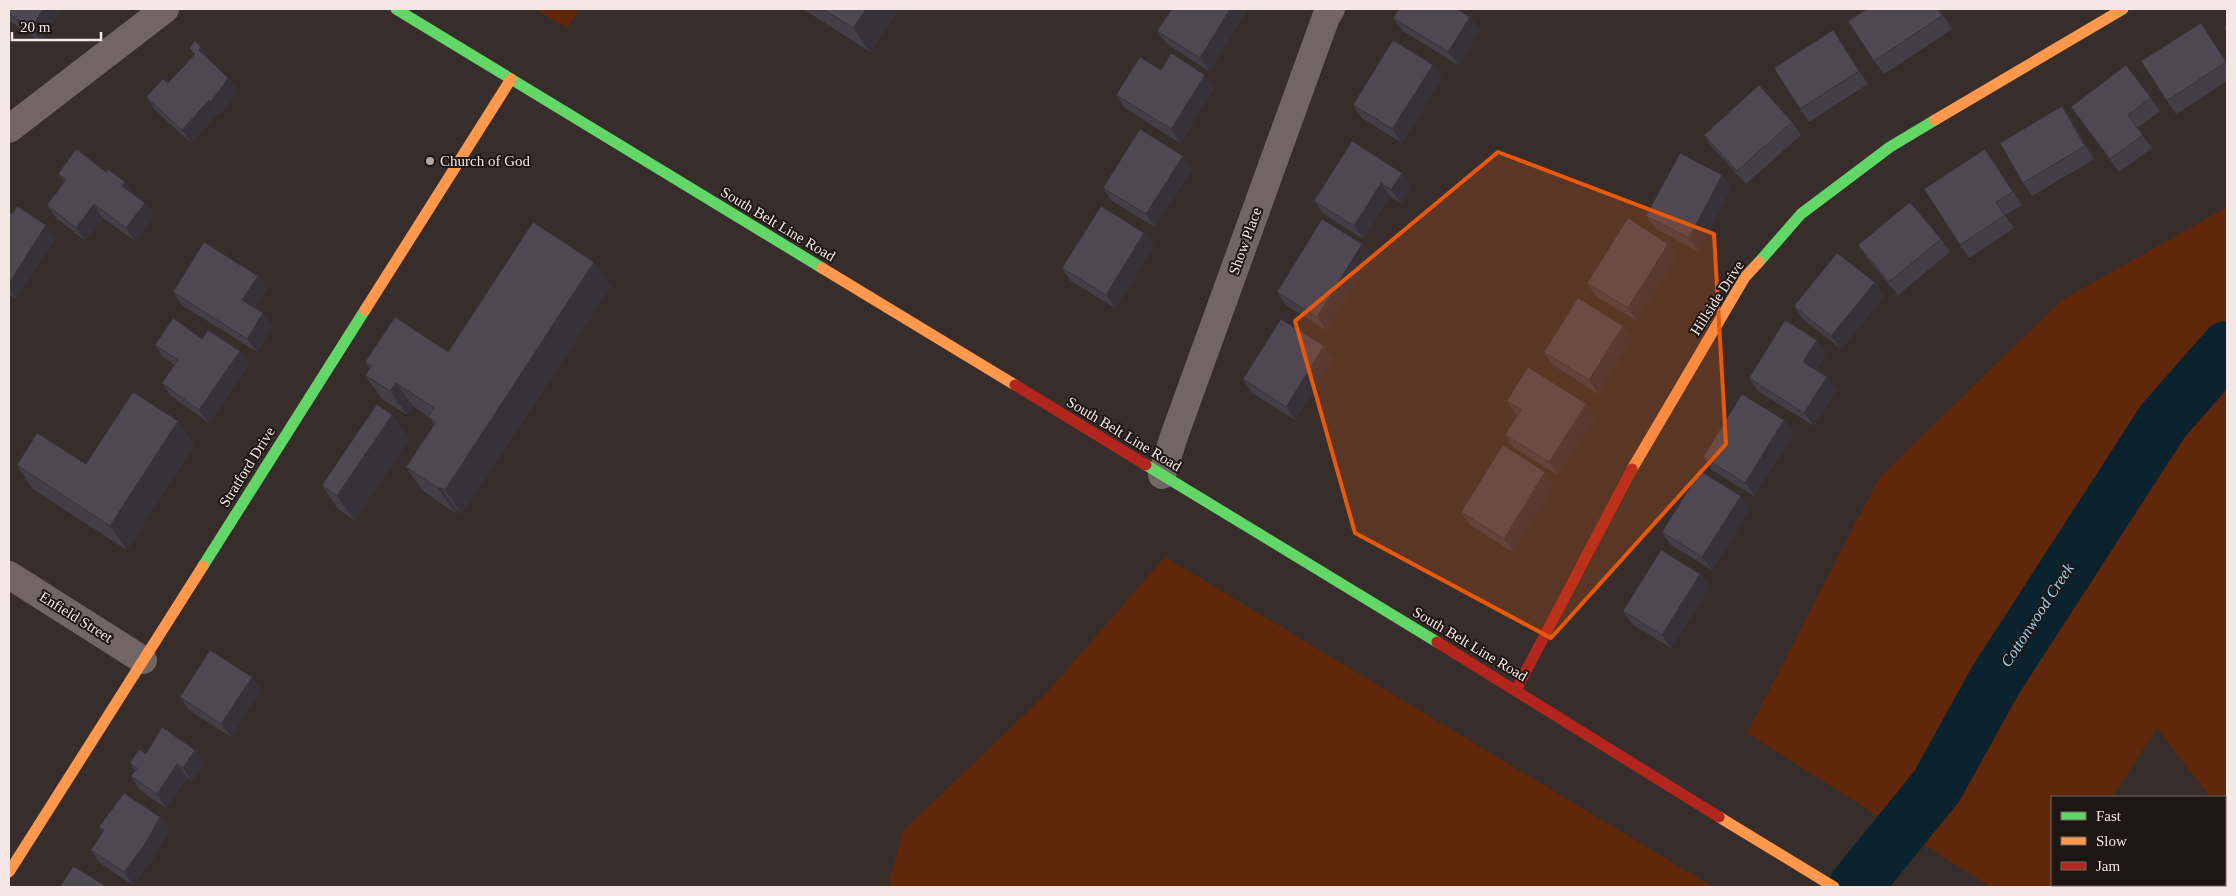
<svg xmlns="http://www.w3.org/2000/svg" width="2236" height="896" font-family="Georgia,serif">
	<rect width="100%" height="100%" fill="#372e2b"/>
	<g fill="#61270a">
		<path d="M536 9H579L567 28Z"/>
		<path d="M2227 207V819L2225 816V797H2210L2157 728 2112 797H2052V885H2055L2054 887H1991L1747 733 1879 478 2062 300Z"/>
		<path d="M1165 557 1713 887H888L903 831 1043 697Z"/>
	</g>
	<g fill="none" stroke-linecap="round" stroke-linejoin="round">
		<path stroke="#0b232f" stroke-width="54" d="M1855 887 1937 786 1995 681 2163 421 2227 348"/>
		<g stroke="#716662" stroke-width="28">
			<path d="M9 129 165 9"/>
			<path d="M1162 475 1173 439 1326 17 1331 9"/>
			<path d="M9 575 143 660"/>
		</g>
		<g stroke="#63d668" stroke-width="11">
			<path d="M396 9 822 268"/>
			<path d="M1759 262 1801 214 1890 147 1935 120"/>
			<path d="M1146 465 1437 642"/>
			<path d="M203 566 365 310"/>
		</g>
		<g stroke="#ff974d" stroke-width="11">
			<path d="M1935 120 2123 9"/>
			<path d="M822 268 1015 385"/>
			<path d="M365 310 511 79"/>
			<path d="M1632 469 1745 277 1759 262"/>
			<path d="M1719 817 1834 887"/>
			<path d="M9 872 203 566"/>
		</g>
		<g stroke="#b3261e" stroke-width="11">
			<path d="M1015 385 1146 465"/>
			<path d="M1437 642 1719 817"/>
			<path d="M1516 690 1632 469"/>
		</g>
	</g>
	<g fill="#443e47">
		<path d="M9 9H61L40 41 11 22 9 19Z"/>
		<path d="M803 9H898L870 52Z"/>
		<path d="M1172 9H1243L1246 12 1209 71 1167 44 1157 31Z"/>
		<path d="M1399 9H1458L1480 30 1458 65 1403 31 1393 18Z"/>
		<path d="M1867 9H1939L1952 29 1884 74 1874 61Z"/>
		<path d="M2201 23 2227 64V81L2176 114 2167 101Z"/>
		<path d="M1833 30 1868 84 1809 122 1800 109Z"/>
		<path d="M201 47 210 61 228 78 238 91 220 115 218 113 191 143 155 110 146 97 168 83 194 55 189 48Z"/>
		<path d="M1161 70 1214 88 1180 143 1125 108 1116 95Z"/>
		<path d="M1442 78 1402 143 1362 118 1353 105Z"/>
		<path d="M2151 98 2160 111 2137 128 2152 148 2119 172 2071 107Z"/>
		<path d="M2062 106 2071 119 2094 159 2032 196 2023 183Z"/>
		<path d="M1792 122 1801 135 1746 184 1713 148 1704 135Z"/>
		<path d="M1994 162 2022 205 2005 215 2014 228 1969 258 1960 245Z"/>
		<path d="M1192 169 1155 227 1112 201 1103 188Z"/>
		<path d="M106 172 125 182 133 194 145 203 154 216 135 241 103 218 85 241 56 218 47 205 64 182 58 174Z"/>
		<path d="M1402 173 1411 186 1401 203 1390 196 1363 239 1324 214 1314 201Z"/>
		<path d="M1731 188 1698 251 1656 229 1646 216Z"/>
		<path d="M9 212 55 238 16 299 9 294Z"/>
		<path d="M1144 233 1154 246 1115 308 1071 281 1062 268Z"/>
		<path d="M1941 239 1950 252 1898 295 1867 258 1858 245Z"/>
		<path d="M1362 244 1372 257 1326 330 1286 305 1277 292Z"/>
		<path d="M1677 257 1637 321 1596 296 1587 283Z"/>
		<path d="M258 276 267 289 255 308 272 326 257 352 182 305 173 292Z"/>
		<path d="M1875 282 1884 296 1841 349 1803 319 1794 306Z"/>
		<path d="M611 286 462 514 457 510 455 513 423 491 406 467 434 424 428 417 413 406 407 415 382 399 365 375 370 369 365 362 448 352Z"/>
		<path d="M1623 326 1632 339 1598 394 1553 365 1544 352Z"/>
		<path d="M202 339 249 364 209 423 171 396 162 383 175 365 164 358 155 345Z"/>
		<path d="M1826 354 1816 370 1827 377 1836 390 1814 426 1758 391 1749 378Z"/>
		<path d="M1333 359 1295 420 1252 393 1243 379Z"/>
		<path d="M1507 401 1595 417 1558 475 1514 448 1505 435 1518 415 1516 414Z"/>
		<path d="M392 415 409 439 354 520 338 509 322 485Z"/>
		<path d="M1784 420 1793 434 1754 496 1712 470 1703 457Z"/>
		<path d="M178 421 194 445 127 550 33 489 17 465 86 464Z"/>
		<path d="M1554 485 1513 552 1470 525 1461 512Z"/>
		<path d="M1750 509 1712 570 1671 545 1662 532Z"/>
		<path d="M1700 574 1709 587 1671 648 1632 624 1623 611Z"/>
		<path d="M252 677 261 690 231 737 189 710 180 697Z"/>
		<path d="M195 750 204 763 192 781 187 777 166 808 140 790 131 776 135 771 130 763 146 754Z"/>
		<path d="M160 817 169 830 154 857 133 885 100 863 91 850 103 832 99 827Z"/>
	</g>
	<g fill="#37323a">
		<path d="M43 9H61L40 41 31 28Z"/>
		<path d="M866 9H898L870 52 853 28Z"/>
		<path d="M1230 9H1243L1246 12 1209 71 1200 58Z"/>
		<path d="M1470 17 1480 30 1458 65 1448 52Z"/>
		<path d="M1833 30 1843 43 1868 84 1859 71Z"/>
		<path d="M201 47 210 60 208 63 199 50Z"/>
		<path d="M1433 65 1442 78 1402 143 1392 129Z"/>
		<path d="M1205 75 1214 88 1180 143 1171 129Z"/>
		<path d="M228 78 238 91 220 115 211 102Z"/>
		<path d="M209 100 218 113 191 143 182 130Z"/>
		<path d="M2062 106 2071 119 2094 159 2085 146Z"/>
		<path d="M1985 149 1994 162 2022 205 2013 192Z"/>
		<path d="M1183 156 1192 169 1155 227 1146 214Z"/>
		<path d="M1402 173 1411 186 1401 203 1391 190Z"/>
		<path d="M1722 175 1731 188 1698 251 1689 238Z"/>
		<path d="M125 182 134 195 122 186Z"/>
		<path d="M1381 183 1390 196 1363 239 1354 226Z"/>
		<path d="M145 203 154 216 135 241 126 228Z"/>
		<path d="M94 204 103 218 85 241 76 228Z"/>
		<path d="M46 225 55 238 16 299 9 289V283Z"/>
		<path d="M1144 233 1154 246 1115 308 1106 295Z"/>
		<path d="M1362 244 1372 257 1326 330 1317 317Z"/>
		<path d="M1668 244 1677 257 1637 321 1628 308Z"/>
		<path d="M594 262 611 286 462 514 445 490Z"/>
		<path d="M258 276 267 289 252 313 242 300Z"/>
		<path d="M1875 282 1884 296 1841 349 1831 336Z"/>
		<path d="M263 313 272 326 257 352 247 339Z"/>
		<path d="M1623 326 1632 339 1598 394 1589 380Z"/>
		<path d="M1817 340 1826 354 1813 375 1803 362Z"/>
		<path d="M1324 346 1333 359 1295 420 1286 407Z"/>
		<path d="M240 351 249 364 209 423 199 410Z"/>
		<path d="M1827 377 1836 390 1814 426 1804 413Z"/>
		<path d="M396 383 413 406 407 415 390 391Z"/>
		<path d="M1586 404 1595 417 1558 475 1549 462Z"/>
		<path d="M392 415 409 439 354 520 337 496Z"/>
		<path d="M1784 420 1793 434 1754 496 1745 483Z"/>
		<path d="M178 421 194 445 127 550 110 526Z"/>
		<path d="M1545 472 1554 485 1513 552 1504 539Z"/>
		<path d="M440 487 457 510 455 513 439 489Z"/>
		<path d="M1741 496 1750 509 1712 570 1702 557Z"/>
		<path d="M1700 574 1709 587 1671 648 1662 635Z"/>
		<path d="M252 677 261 690 231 737 221 724Z"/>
		<path d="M9 738 12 742 9 746Z"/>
		<path d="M195 750 204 763 192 781 183 768Z"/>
		<path d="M177 764 187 777 166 808 157 794Z"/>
		<path d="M160 817 169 830 154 857 133 885 124 872Z"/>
	</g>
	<g fill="#4f4853" stroke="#37323a">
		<path d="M9 9H43L31 28 9 14Z"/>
		<path d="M823 9H866L853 28Z"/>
		<path d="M1172 9H1230L1200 58 1157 31Z"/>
		<path d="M1399 9H1457L1470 17 1448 52 1393 18Z"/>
		<path d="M1867 9H1938L1942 16 1874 61 1848 21Z"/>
		<path d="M2201 23 2226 62 2167 101 2141 61Z"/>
		<path d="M2227 25V31L2224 29Z"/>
		<path d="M1833 30 1859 71 1800 109 1774 68Z"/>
		<path d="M1393 40 1433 65 1392 129 1353 105Z"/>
		<path d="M195 41 201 47 199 50 228 78 211 102 209 100 182 130 146 97 163 79 168 83 195 54 189 48Z"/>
		<path d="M1171 53 1205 75 1171 129 1116 95 1140 57 1161 70Z"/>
		<path d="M2126 65 2151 98 2128 115 2143 135 2110 159 2071 107Z"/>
		<path d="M1759 85 1792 122 1737 171 1704 135Z"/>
		<path d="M2062 106 2085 146 2023 183 2000 143Z"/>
		<path d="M1140 129 1183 156 1146 214 1103 188Z"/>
		<path d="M1352 141 1402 173 1391 190 1381 183 1354 226 1314 201Z"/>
		<path d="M76 149 106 172 108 169 125 182 122 186 145 203 126 228 94 204 76 228 47 205 66 180 58 174Z"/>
		<path d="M1985 149 2013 192 1996 202 2005 215 1960 245 1924 189Z"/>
		<path d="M1680 153 1722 175 1689 238 1646 216Z"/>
		<path d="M1910 202 1941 239 1889 282 1858 245Z"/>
		<path d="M17 206 46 225 9 283V212L12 214Z"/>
		<path d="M1101 206 1144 233 1106 295 1062 268Z"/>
		<path d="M1628 218 1668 244 1628 308 1587 283Z"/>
		<path d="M1322 219 1362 244 1317 317 1277 292Z"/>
		<path d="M533 222 594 262 445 490 440 487 439 489 406 467 436 422 428 417 434 408 396 383 390 391 365 375 372 366 365 362 395 317 448 352Z"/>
		<path d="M204 242 258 276 242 300 263 313 247 339 173 292Z"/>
		<path d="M1837 253 1875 282 1831 336 1794 306Z"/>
		<path d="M1578 298 1623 326 1589 380 1544 352Z"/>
		<path d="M173 318 202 339 208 330 240 351 199 410 162 383 178 360 155 345Z"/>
		<path d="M1281 319 1324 346 1286 407 1243 379Z"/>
		<path d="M1785 320 1817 340 1803 362 1827 377 1804 413 1749 378Z"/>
		<path d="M1528 367 1586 404 1549 462 1505 435 1521 410 1507 401Z"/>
		<path d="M133 392 178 421 110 526 17 465 37 433 86 464Z"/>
		<path d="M1742 394 1784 420 1745 483 1703 457Z"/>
		<path d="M377 404 392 415 337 496 322 485Z"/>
		<path d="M1503 445 1545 472 1504 539 1461 512Z"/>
		<path d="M1700 471 1741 496 1702 557 1662 532Z"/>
		<path d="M1661 550 1700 574 1662 635 1623 611Z"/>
		<path d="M210 650 252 677 221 724 180 697Z"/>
		<path d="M162 727 195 750 183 768 177 764 157 794 131 776 137 768 130 763 139 749 146 754Z"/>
		<path d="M124 793 160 817 145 844 124 872 91 850 104 830 99 827Z"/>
		<path d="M73 866 104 885 102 887H60Z"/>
	</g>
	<path fill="#e8590c" fill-opacity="0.2" stroke="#e8590c" stroke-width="4" stroke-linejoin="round" d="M1498 152 1714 234 1726 444 1551 638 1355 533 1295 321Z"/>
	<circle fill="#b2a7a3" stroke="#1e1613" stroke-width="2" cx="430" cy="161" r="5"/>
	<g text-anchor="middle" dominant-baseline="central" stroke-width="4" stroke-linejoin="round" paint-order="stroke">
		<g font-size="15" fill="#f4e8e4" stroke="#1e1613" text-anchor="start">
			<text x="440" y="161">Church of God</text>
		</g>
		<g font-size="15" fill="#f4e8e4" stroke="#1e1613">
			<text transform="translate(778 224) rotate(31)">South Belt Line Road</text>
			<text transform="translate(1245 241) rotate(-70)">Show Place</text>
			<text transform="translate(1717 298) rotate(-57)">Hillside Drive</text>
			<text transform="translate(1124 434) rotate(31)">South Belt Line Road</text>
			<text transform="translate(247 467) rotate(-58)">Stratford Drive</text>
			<text transform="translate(76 617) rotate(32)">Enfield Street</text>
			<text transform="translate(1470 644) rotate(31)">South Belt Line Road</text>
		</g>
		<g font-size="16" font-style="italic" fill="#94d3f5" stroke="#1e1613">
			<text transform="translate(2037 615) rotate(-57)">Cottonwood Creek</text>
		</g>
	</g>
	<rect width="2236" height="896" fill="none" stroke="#f4e8e4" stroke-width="20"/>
	<rect x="2051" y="796" width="175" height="90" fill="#1e1613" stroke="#746a67"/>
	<rect x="2061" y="812" width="25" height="8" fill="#63d668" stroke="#746a67"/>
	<text x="2096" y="821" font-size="15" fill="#f4e8e4">Fast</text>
	<rect x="2061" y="837" width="25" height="8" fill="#ff974d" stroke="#746a67"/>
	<text x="2096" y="846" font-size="15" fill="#f4e8e4">Slow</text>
	<rect x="2061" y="862" width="25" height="8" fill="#b3261e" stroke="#746a67"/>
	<text x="2096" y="871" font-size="15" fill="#f4e8e4">Jam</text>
	<path d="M12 32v8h89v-8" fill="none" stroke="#f4e8e4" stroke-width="2.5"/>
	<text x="20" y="32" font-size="15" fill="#f4e8e4" stroke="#1e1613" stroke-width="4" paint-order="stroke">20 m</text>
</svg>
